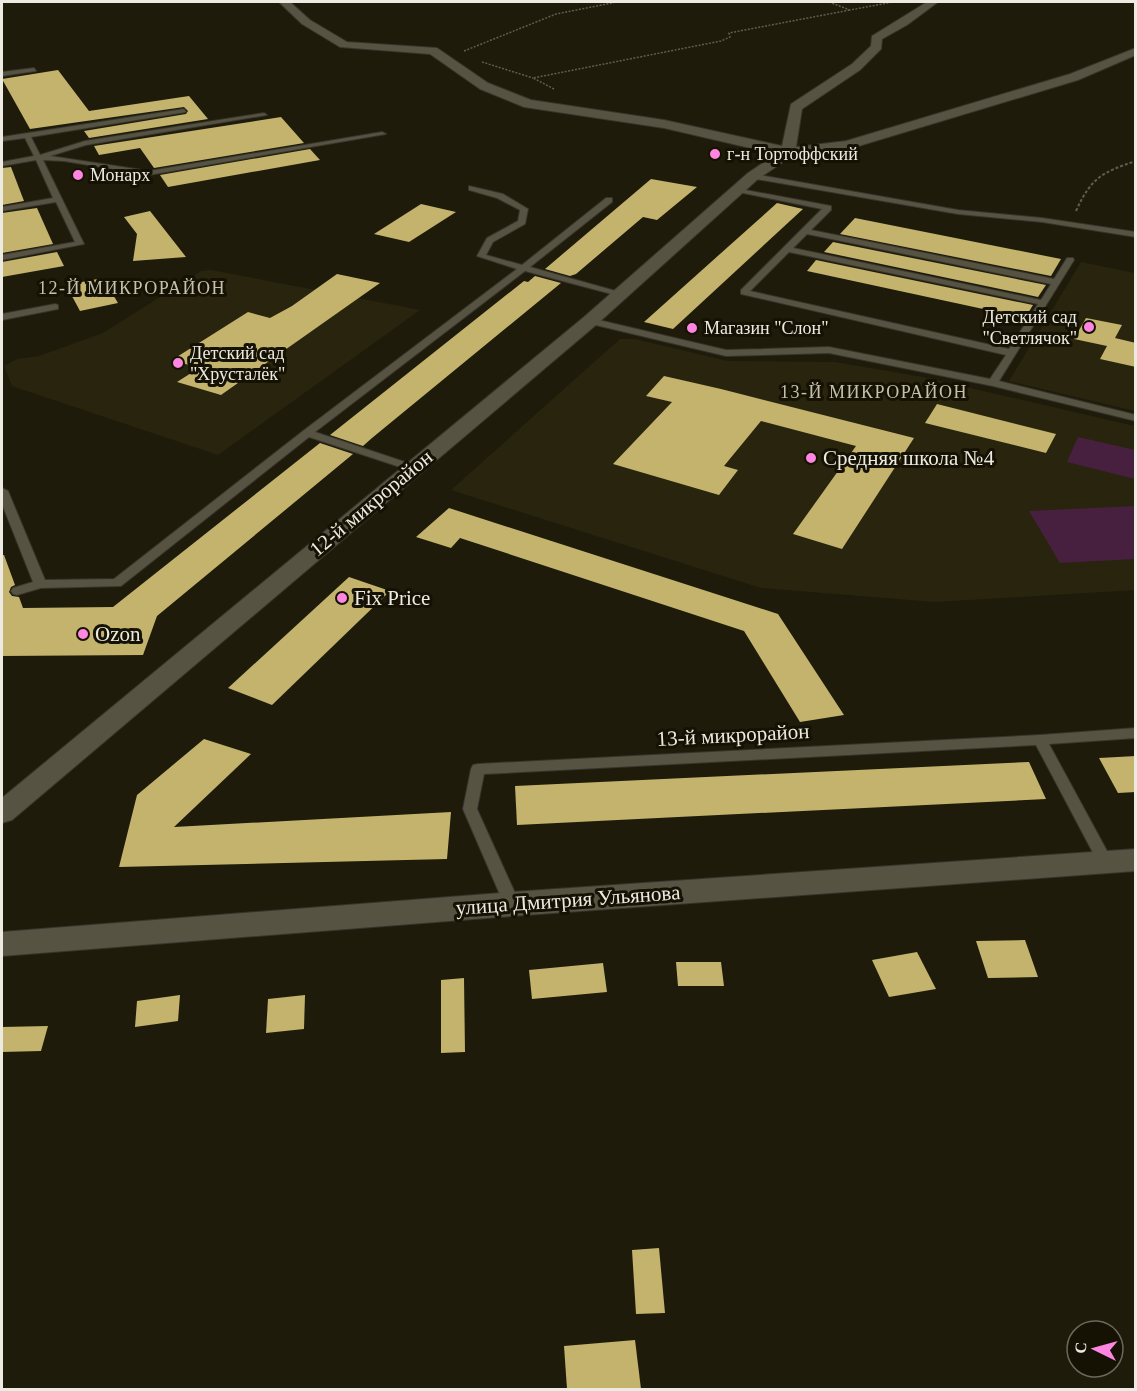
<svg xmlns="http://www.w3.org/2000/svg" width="1137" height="1391" font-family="Georgia,serif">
	<rect width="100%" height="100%" fill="#1e1b0b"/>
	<g fill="#29240e">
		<path d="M1081 262 1135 273V411L1009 381Z"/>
		<path d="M211 270 420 310 218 455 12 386 4 366 17 359 39 356 103 333 201 271Z"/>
		<path d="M620 339H635L728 361 835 362 923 377 1135 426V590L935 602 761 588 451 490Z"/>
	</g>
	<g fill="#48203f">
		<path d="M1078 437 1135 450V479L1067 462Z"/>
		<path d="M1135 506V559L1060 563 1029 511Z"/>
	</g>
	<g fill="#c3b36c">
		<path d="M58 70 89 111 189 96 208 119 89 138 84 131 186 114 188 111 184 107 30 129 2 79Z"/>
		<path d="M281 117 304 143 154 168 140 148 99 155 94 146Z"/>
		<path d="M310 149 320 160 168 187 160 175Z"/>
		<path d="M11 167 24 201 2 205V168Z"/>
		<path d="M651 179 697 187 657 220 643 217 576 274 570 276 545 269Z"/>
		<path d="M777 203 803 209 673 329 644 322Z"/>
		<path d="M421 204 456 212 409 242 374 234Z"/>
		<path d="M37 208 53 244 2 253V213Z"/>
		<path d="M150 211 186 257 133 261 137 234 124 217Z"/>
		<path d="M855 218 1061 259 1051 276 840 234Z"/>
		<path d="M833 242 1046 285 1038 297 824 252Z"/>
		<path d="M57 252 64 266 2 277V262Z"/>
		<path d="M816 260 1033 305 1025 318 807 271Z"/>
		<path d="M337 274 380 283 221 395 177 382 199 368 172 360 248 312 270 318 292 306Z"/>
		<path d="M535 276 561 283 372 438 363 446 330 435 524 281 528 282Z"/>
		<path d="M103 278 118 303 80 311 66 285Z"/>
		<path d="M1086 318 1122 325 1115 338 1136 343V367L1100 359 1107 346 1074 339Z"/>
		<path d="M664 376 721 389 914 438 842 549 793 534 856 446 761 421 724 466 738 470 719 495 613 464 672 402 646 396Z"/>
		<path d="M937 404 1056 434 1046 453 925 423Z"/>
		<path d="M320 443 353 454 157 616 143 655 2 656V555H4L15 585 11 587 9 592 12 596 19 597 23 608 113 607Z"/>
		<path d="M449 508 778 614 844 715 800 722 744 631 460 538 451 548 416 537Z"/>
		<path d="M349 577 390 591 272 705 228 688Z"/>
		<path d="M204 739 251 754 174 827 451 812 447 859 119 867 137 795Z"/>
		<path d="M1136 756V792L1118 793 1099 758Z"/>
		<path d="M1029 762 1046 799 517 825 515 786Z"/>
		<path d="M1025 940 1038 977 988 978 976 941Z"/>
		<path d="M917 952 936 989 889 997 872 960Z"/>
		<path d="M676 962H721L724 986H678Z"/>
		<path d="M603 963 607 992 532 999 529 970Z"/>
		<path d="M464 978 465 1052 441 1053V980Z"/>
		<path d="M180 995 178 1021 135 1027 137 1001Z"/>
		<path d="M305 995 304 1029 266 1033 268 999Z"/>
		<path d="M48 1026 41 1051 2 1052V1027Z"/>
		<path d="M659 1248 665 1313 636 1314 632 1250Z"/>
		<path d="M635 1340 641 1389H567L564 1346Z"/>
	</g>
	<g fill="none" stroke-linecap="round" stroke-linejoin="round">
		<g stroke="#36342d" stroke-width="2">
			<g id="lane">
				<path d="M34 68 36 71 2 76V72Z"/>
				<path d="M184 109 186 112 31 137 40 155 85 141 264 113 267 115 86 145 50 156 149 171 382 132 386 134 149 175 64 161 43 160 84 244 2 260V255L75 242 56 202 2 211V207L53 198 36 160 2 166V162L34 156 25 138 2 141V137Z"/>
				<path d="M753 174 958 210 1042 218 1136 232V237L1042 222 958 214 750 178V174Z"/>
				<path d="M469 186 503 194 528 209 525 224 493 242 486 255 522 265 606 198H612V202L530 267 623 293V297L525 271 315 432 417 466V470H409L309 437 121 586 41 588 17 595 13 594 11 591 13 588 33 582 2 504V488L8 491 45 580 114 579 303 431 517 269 477 256 487 238 518 221 520 210 497 198 469 190Z"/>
				<path d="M735 188 831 206V210L811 230 1054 279 1067 258H1073L1074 260 999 381 1136 415V421L993 386 829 353 726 356 587 323 585 321 590 318 726 350 829 347 990 379 1006 355 741 294V290L822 209 738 192 734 190ZM807 234 1051 284 1041 300 793 248ZM789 252 1038 304 1009 349 750 291Z"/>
				<path d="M55 304 58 305V309L2 320V314Z"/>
				<path d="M1136 728V738L1049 744 1113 862 1110 866 1105 868 1100 866 1036 745 484 774 477 809 520 904 518 908 512 910 506 908 504 904 463 809 471 769 473 765 478 764 1040 735Z"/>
			</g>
		</g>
		<g stroke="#36342d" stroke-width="2">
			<g id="street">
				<path d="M279 2H290L310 20 347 42 437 48 488 83 531 100 664 120 782 146 791 104 852 64 871 46 872 36 927 2H938L907 25 882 39 881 49 860 70 802 109 796 147 846 141 1070 74 1136 48V55L1078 80 852 148 792 156 758 179 596 325 12 820 2 823V798L584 317 748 173 776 154 664 128 524 107 480 89 430 54 340 47 302 24Z"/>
				<path d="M1136 849V871L512 916 2 956V932L512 892Z"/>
			</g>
		</g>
		<g stroke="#605d4f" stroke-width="1.5" stroke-dasharray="2 1.5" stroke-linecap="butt">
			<path d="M829 2 850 10 893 2"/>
			<path d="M464 51 556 14 617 2"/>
			<path d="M482 62 533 78"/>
			<path d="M554 89 533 78 721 41 730 37 729 33 850 10"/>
		</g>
		<path stroke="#605d4f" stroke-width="2" stroke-dasharray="3 2" stroke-linecap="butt" d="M1076 211C1091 178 1102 172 1136 161"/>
		<use href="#lane" fill="#575342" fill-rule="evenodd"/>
		<use href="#street" fill="#575342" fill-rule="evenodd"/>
	</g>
	<g fill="#fe86e1" stroke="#151204" stroke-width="2">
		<circle cx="715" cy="154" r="6"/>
		<circle cx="78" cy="175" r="6"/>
		<circle cx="1089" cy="327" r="6"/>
		<circle cx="692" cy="328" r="6"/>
		<circle cx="178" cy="363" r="6"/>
		<circle cx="811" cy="458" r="6"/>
		<circle cx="342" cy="598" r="6"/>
		<circle cx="83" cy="634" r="6"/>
	</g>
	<g text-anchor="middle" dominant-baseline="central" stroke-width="6" stroke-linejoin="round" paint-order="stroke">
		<g font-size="18" fill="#edebe1" stroke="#151204" text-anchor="start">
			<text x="727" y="154">г-н Тортоффский</text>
			<text x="90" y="175">Монарх</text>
			<text x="1077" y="317" text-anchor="end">Детский сад<tspan x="1077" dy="21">"Светлячок"</tspan></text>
			<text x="704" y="328">Магазин "Слон"</text>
			<text x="190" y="353">Детский сад<tspan x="190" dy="21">"Хрусталёк"</tspan></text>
		</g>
		<g font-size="18" letter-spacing="1.5" fill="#c4c0ac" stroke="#151204">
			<text x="132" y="288">12-Й МИКРОРАЙОН</text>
			<text x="874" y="392">13-Й МИКРОРАЙОН</text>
		</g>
		<g font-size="21" fill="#edebe1" stroke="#151204" text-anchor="start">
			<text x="823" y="458">Средняя школа №4</text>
			<text x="354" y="598">Fix Price</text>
			<text x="95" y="634">Ozon</text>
		</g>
		<g font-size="21" fill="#edebe1" stroke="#151204">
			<text transform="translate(371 503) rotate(-40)">12-й микрорайон</text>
			<text transform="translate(733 735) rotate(-3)">13-й микрорайон</text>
			<text transform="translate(568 900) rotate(-4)">улица Дмитрия Ульянова</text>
		</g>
	</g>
	<rect width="1137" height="1391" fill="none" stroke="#edebe1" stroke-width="6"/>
	<g transform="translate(1095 1349) rotate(275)"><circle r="28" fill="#151204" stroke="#6b695c" stroke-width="1.5"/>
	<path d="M0-4.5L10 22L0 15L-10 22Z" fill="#fe86e1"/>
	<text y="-9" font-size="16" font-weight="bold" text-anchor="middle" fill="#edebe1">С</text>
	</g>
</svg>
